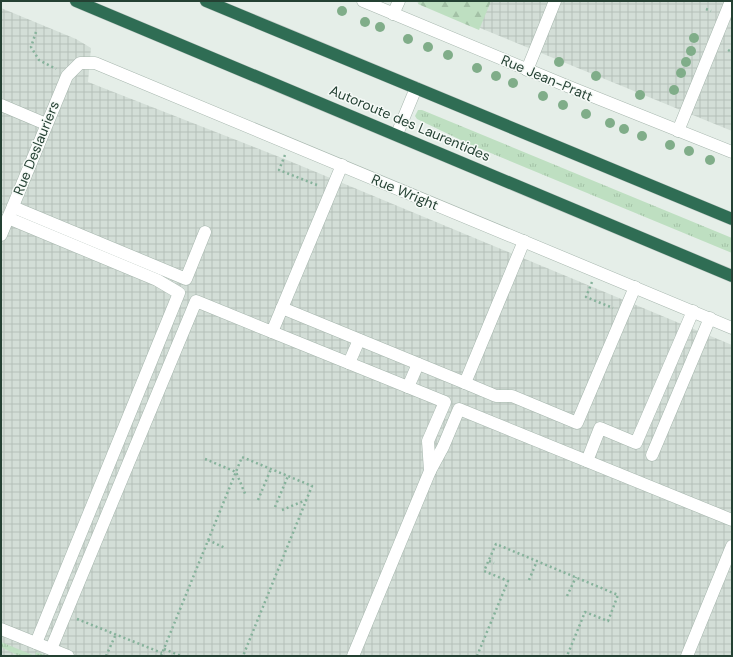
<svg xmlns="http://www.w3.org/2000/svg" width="733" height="657" font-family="'DM Sans',sans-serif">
	<defs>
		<pattern id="industrial-grid" width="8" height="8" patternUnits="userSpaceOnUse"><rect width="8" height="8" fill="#d3ded7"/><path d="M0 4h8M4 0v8" fill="none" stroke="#b5c0b9"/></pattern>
		<pattern id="grass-tufts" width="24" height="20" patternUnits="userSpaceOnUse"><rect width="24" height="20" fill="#bedfc1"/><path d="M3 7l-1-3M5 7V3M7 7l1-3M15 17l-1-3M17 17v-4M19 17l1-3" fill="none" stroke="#a3c1a6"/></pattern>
		<pattern id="forest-firs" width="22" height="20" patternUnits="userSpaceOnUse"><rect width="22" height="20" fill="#bedfc1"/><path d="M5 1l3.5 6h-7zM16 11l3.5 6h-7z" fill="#a3c1a6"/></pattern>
	</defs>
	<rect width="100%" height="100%" fill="#e5eee8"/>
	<g fill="url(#industrial-grid)">
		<path d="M414 1H732V131L705 120Z"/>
		<path d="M1 8 76 39 91 48 88 82 287 160 732 345V656H1Z"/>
	</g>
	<g fill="url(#grass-tufts)">
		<path d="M418 110H422L732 238V253L469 144 417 119 415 116Z"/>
		<path d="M1 642 35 656 36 652 47 656H19L1 647Z"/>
	</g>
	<path fill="url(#forest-firs)" d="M419 1H491L479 30 418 4Z"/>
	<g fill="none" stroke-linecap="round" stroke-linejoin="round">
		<g stroke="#a7b7ae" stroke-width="13">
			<g id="minor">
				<path d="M363 1 567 86 732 152"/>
				<path d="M393 14 399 1"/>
				<path d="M527 70 555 1"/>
				<path d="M1 105 46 124"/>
				<path d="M678 131 731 1"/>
				<path d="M397 134 416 88"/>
				<path d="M13 207 186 279 205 232"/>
				<path d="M8 218 157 280 179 293 36 643"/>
				<path d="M1 235 67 76 80 63H95L732 328"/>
				<path d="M524 241 465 383 496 396H512L577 423 635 287"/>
				<path d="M282 308 465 383"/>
				<path d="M272 332 445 402 428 441 430 471"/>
				<path d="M349 363 359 340"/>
				<path d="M408 387 418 364"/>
				<path d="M652 455 710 318"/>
				<path d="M587 461 600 428 636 443 693 311"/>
				<path d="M1 629 68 656"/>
				<path d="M51 649 196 301 272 332 342 165"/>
				<path d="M353 656 430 471 443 447 459 409 732 520"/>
				<path d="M687 656 732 546"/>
			</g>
		</g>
		<g stroke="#c2cac6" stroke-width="13">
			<g id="highway">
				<path d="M76 1 732 276"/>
				<path d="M206 1 732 219"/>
			</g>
		</g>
		<g stroke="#86b29b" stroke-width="2.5" stroke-dasharray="2 3" stroke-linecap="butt">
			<path d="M706 9 711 11"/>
			<path d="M36 32 31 47 39 60 56 69"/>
			<path d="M728 50 732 52"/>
			<path d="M285 155 279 170 317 185"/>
			<path d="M592 282 586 297 613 308"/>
			<path d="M205 459 236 472 246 496"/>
			<path d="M258 500 271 469"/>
			<path d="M275 507 288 476"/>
			<path d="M282 510 306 500"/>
			<path d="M208 540 225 548"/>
			<path d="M489 561 494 563"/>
			<path d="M529 580 537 561"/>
			<path d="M567 596 576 577"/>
			<path d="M77 619 162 653"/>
			<path d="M164 649 181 656"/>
			<path d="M106 656 116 634"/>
			<path d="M161 656 242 457 312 486 243 656"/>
			<path d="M477 656 508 581 484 571 496 544 618 595 608 621 585 612 567 656"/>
		</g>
		<use href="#minor" stroke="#fff" stroke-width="12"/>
		<use href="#highway" stroke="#2f6d54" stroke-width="12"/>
	</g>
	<g fill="#80ad89">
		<circle cx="342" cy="11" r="5"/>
		<circle cx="365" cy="22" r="5"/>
		<circle cx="380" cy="27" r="5"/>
		<circle cx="694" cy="38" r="5"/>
		<circle cx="408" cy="39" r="5"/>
		<circle cx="428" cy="47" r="5"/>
		<circle cx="691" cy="51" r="5"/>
		<circle cx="448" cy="55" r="5"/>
		<circle cx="559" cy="62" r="5"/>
		<circle cx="686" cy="62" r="5"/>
		<circle cx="477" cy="68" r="5"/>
		<circle cx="681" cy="73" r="5"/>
		<circle cx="496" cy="76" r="5"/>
		<circle cx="596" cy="76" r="5"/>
		<circle cx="513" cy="83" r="5"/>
		<circle cx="674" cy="90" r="5"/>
		<circle cx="640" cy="95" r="5"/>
		<circle cx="543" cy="96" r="5"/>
		<circle cx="563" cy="105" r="5"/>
		<circle cx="586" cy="114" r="5"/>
		<circle cx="610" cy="123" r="5"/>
		<circle cx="624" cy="129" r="5"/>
		<circle cx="642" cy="136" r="5"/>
		<circle cx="670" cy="145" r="5"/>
		<circle cx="689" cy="151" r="5"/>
		<circle cx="710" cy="160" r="5"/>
	</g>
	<g text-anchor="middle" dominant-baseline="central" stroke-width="3" stroke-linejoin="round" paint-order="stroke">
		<g font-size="14" fill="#244133" stroke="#f6faf7">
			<text transform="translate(547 78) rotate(23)">Rue Jean-Pratt</text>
			<text transform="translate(410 123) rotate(23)">Autoroute des Laurentides</text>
			<text transform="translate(36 148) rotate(-68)">Rue Deslauriers</text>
			<text transform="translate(405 192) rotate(23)">Rue Wright</text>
		</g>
	</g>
	<rect width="733" height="657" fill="none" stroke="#244133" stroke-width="4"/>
</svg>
